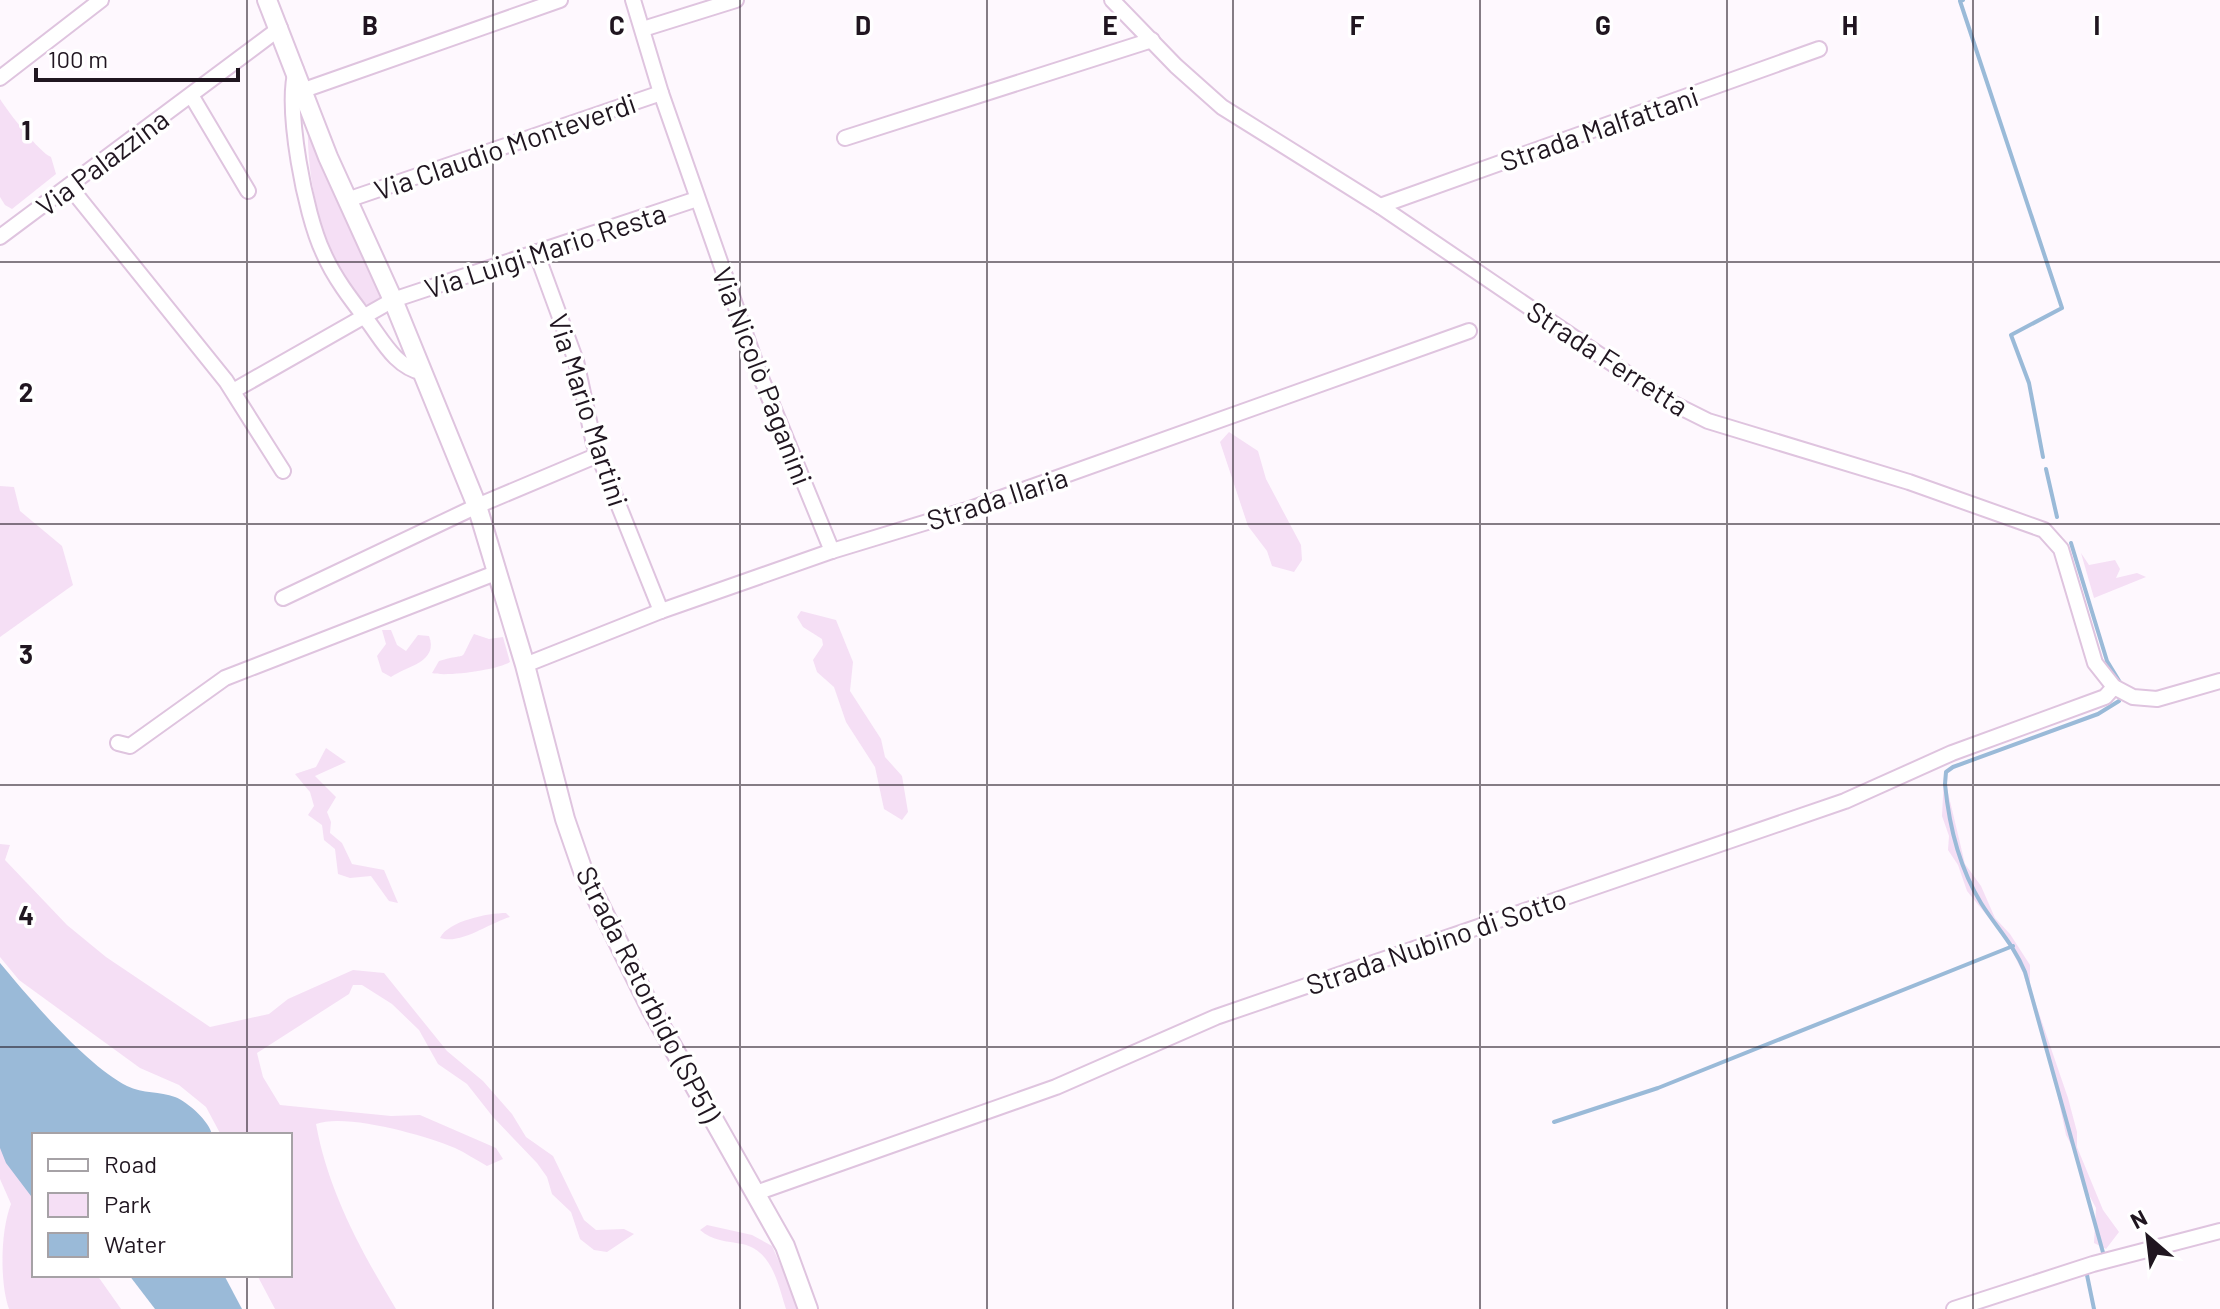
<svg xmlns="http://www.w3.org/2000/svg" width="2220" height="1309" viewBox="0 0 2220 1309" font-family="Barlow,sans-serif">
	<rect width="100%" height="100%" fill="#fef8fe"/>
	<g fill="#f5dff5">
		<path d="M0 99C8 112 40 153 51 157L56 174 12 209 5 205 0 197Z"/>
		<path d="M308 126 382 297 369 306C324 275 306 177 308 126Z"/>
		<path d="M1229 432 1258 451 1266 479 1301 545 1302 560 1294 572 1272 566 1267 551 1248 526 1220 442Z"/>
		<path d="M0 486 14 487 20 511 62 546 73 585 0 637Z"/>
		<path d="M2081 553 2089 565 2115 560 2120 569 2116 578 2137 573 2146 577 2094 598Z"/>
		<path d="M801 611 836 620 853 662 850 691 881 739 885 757 902 776 908 812 902 820 884 809 875 767 846 722 834 687 817 672 813 660 823 645 822 639 803 627 797 617Z"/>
		<path d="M382 630H391L397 645 406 651 418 635 429 636C439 662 407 666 391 677L382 672 377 656 386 644Z"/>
		<path d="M474 634 489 639 503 637 510 662C498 670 445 677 432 673L439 661C472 651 457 665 474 634Z"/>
		<path d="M326 748 346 762 315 776 336 797 327 812 331 822 330 833 342 843 352 864 384 870 398 903 389 901 371 876 350 878 338 874 335 849 324 840 322 825 308 815 314 806 310 792 295 774 316 767Z"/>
		<path d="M1944 776 1965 864 1981 886 1995 918 2010 934 2030 965V987L2068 1098 2077 1132V1147L2103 1210 2119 1232 2106 1249 2094 1243 2096 1208 2082 1182 2076 1154 2066 1135 2050 1059 2023 973 2006 939 1967 891 1958 865 1948 850 1949 836 1942 816Z"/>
		<path d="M0 844 10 845 5 860 67 925 106 957 210 1027 269 1014 288 999 353 970 384 973 447 1051 483 1081 512 1114 526 1137 553 1156 584 1220 596 1230 624 1229 634 1234 607 1252 594 1250 580 1239 571 1212 552 1194 547 1177 537 1163 493 1117 467 1084 438 1064 419 1030 392 1004 362 985H353L349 994 257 1053 263 1077 280 1105 391 1116 420 1115 496 1148 503 1159 487 1166C476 1160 466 1153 455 1148 424 1135 346 1113 316 1124 328 1191 361 1251 396 1309H275L257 1275H290V1135H221L206 1107 179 1085 140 1068 19 980 0 957Z"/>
		<path d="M506 913 510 917C489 923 461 945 440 938 448 921 488 913 506 913Z"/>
		<path d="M0 1131 34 1199V1275H97L121 1309H9C0 1284 0 1232 11 1204L0 1179Z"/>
		<path d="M707 1225 752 1235 772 1246 800 1309H786C778 1284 772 1250 742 1244 726 1241 713 1241 700 1230Z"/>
	</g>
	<g fill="#9abad8">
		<path d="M0 963C30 999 86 1065 127 1086 143 1094 160 1091 175 1097 188 1102 210 1122 212 1135H34V1200L6 1163 0 1148Z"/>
		<path d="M129 1275H224L242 1309H155Z"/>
	</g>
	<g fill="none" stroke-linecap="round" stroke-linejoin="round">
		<g stroke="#9abad8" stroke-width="4">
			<path d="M1963 0 1960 1 2062 308 2011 335 2029 383 2043 457"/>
			<path d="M2046 469 2057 517"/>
			<path d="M2071 543 2107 661 2121 684"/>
			<path d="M1554 1122 1658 1088 2013 946"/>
			<path d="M2104 1256 2025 972C2014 945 1996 927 1981 903 1959 867 1949 826 1945 784L1946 772 1953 767 2098 714 2119 701"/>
			<path d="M2087 1275 2094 1309"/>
		</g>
		<g stroke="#dfc4df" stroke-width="18">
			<g id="street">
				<path d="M633 0 661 93 759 373 832 551"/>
				<path d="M1112 0 1176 66 1222 107 1380 206 1666 400 1708 421 1909 482 2044 530 2061 549 2095 663 2114 687 2133 697 2157 699 2220 681"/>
				<path d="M643 29 736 0"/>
				<path d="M296 70C285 109 305 214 323 252 334 278 353 302 370 324 385 345 397 367 423 373"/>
				<path d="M0 78 101 0"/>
				<path d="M304 90 560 0"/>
				<path d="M191 95 248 191"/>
				<path d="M845 138 1152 40"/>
				<path d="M69 186 226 381 283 471"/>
				<path d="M350 199 661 93"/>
				<path d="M1380 206 1819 49"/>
				<path d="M0 237 280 28"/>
				<path d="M536 252 576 361 594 444 661 611"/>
				<path d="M233 391 393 300 697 199"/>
				<path d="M283 598 477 506 598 455"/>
				<path d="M525 665 661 611 832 551 970 509 1469 331"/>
				<path d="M118 743 130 746 225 678 498 572"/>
				<path d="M756 1193 1056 1087 1216 1017 1845 801 1952 753 2105 697 2114 687"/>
				<path d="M1954 1309 2093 1264 2220 1231"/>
			</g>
		</g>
		<g stroke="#dfc4df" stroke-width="22">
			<path id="secondary" d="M267 0 328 157 393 300 477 506 525 665 565 819 583 871 650 1007 785 1246 808 1309"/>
		</g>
		<use href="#street" stroke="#fff" stroke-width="14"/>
		<use href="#secondary" stroke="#fff" stroke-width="18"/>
	</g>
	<path fill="none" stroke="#201620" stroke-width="2" stroke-opacity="0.55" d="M247 0V1135M493 0V1309M740 0V1309M987 0V1309M1233 0V1309M1480 0V1309M1727 0V1309M1973 0V1309M0 262H2220M0 524H2220M0 785H2220M0 1047H2220M247 1275V1309"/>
	<g text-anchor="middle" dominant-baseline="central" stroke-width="7" stroke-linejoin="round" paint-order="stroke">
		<g font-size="28" fill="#201620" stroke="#fff">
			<text transform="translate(1599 128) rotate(-19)">Strada Malfattani</text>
			<text transform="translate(505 146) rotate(-19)">Via Claudio Monteverdi</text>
			<text transform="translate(102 162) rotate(-37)">Via Palazzina</text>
			<text transform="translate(545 250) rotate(-18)">Via Luigi Mario Resta</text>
			<text transform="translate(1608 358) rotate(33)">Strada Ferretta</text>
			<text transform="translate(763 376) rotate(69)">Via Nicolò Paganini</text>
			<text transform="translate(589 410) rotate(72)">Via Mario Martini</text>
			<text transform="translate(997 498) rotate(-18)">Strada Ilaria</text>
			<text transform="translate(1436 941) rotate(-19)">Strada Nubino di Sotto</text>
			<text transform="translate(649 994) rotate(63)">Strada Retorbido (SP51)</text>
		</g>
	</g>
	<g font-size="26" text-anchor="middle" font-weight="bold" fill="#201620" stroke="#fff" stroke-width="7" stroke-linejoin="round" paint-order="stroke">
		<text x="370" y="35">B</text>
		<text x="617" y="35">C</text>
		<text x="863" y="35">D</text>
		<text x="1110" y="35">E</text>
		<text x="1357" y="35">F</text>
		<text x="1603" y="35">G</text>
		<text x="1850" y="35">H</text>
		<text x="2097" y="35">I</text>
		<text x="26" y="140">1</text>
		<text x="26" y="402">2</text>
		<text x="26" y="664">3</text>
		<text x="26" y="925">4</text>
	</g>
	<rect x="32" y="1133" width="260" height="144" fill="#ffffff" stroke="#a6a2a6" stroke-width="2"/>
	<rect x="48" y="1159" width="40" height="12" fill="#ffffff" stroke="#a6a2a6" stroke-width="2"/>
	<text x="104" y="1173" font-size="24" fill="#201620">Road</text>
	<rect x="48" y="1193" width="40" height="24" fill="#f5dff5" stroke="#a6a2a6" stroke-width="2"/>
	<text x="104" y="1213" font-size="24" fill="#201620">Park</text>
	<rect x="48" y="1233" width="40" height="24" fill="#9abad8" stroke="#a6a2a6" stroke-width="2"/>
	<text x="104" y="1253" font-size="24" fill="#201620">Water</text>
	<g transform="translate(2148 1237) rotate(332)" stroke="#ffffff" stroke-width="6" paint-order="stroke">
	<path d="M0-6L14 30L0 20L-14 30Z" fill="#201620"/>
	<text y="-12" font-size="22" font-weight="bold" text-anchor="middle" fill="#201620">N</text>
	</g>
	<path d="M36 68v12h202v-12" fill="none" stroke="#201620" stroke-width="4"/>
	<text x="48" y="68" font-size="24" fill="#201620" stroke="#ffffff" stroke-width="6" paint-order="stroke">100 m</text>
</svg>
